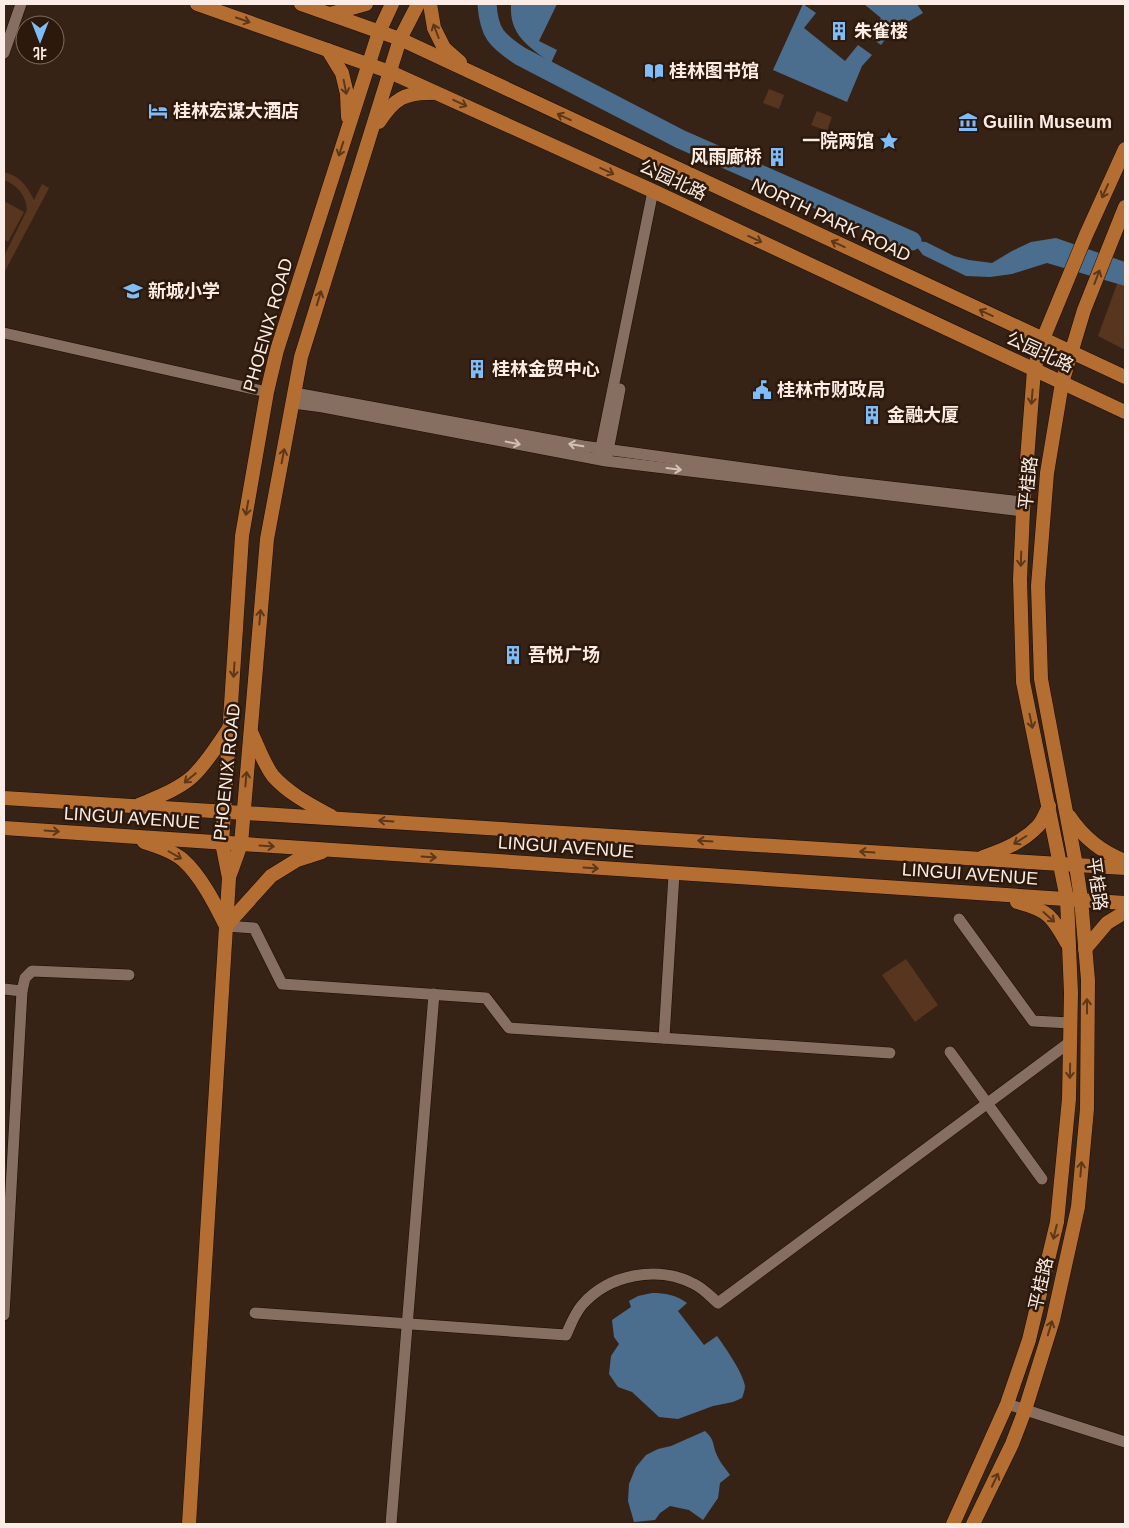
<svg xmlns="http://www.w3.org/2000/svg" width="1129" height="1528" viewBox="0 0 1129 1528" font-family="Arial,'Noto Sans SC',sans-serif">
	<rect width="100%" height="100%" fill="#362316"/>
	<g fill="#57351f">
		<path d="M769 89 784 95 779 109 763 103Z"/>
		<path d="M817 111 832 117 827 131 811 125Z"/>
		<path d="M4 172C20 176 27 186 34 200L42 184 49 188 4 273V256L27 210C26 195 17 185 4 180Z"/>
		<path d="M4 201 24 212 8 242 4 239Z"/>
		<path d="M1125 262V350L1098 336Z"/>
		<path d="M906 959 938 1005 915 1022 882 975Z"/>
	</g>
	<g fill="#4c6e8e">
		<path d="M511 4H557L539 41 557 50 551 63C528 46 509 35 511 4Z"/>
		<path d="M803 4 816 13 804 28 845 61 858 45 872 55 862 66 847 102 773 70Z"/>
		<path d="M864 4H917L923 13 891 32 881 45 867 35 881 18Z"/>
		<path d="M1056 238 1125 262V286L1047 263 1012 274 990 277 966 276 923 255 912 241 926 242 954 256 969 260 992 263 1012 251 1031 242Z"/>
		<path d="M652 1293C665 1293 676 1295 687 1303L678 1311 704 1345 717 1336C725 1347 743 1373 745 1386 745 1390 743 1395 742 1398L733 1402 713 1406 678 1419 659 1417 632 1392 618 1387 609 1374 611 1356 619 1344 614 1337 612 1320 631 1307 629 1301 638 1296Z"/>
		<path d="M705 1431C715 1441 712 1442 716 1453 719 1461 725 1468 730 1475L720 1483 718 1498 703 1520 689 1510 670 1506 660 1513 655 1520 634 1522 628 1501 629 1484 636 1467 646 1455 658 1449 671 1446Z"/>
	</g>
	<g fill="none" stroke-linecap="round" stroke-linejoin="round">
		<path stroke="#4c6e8e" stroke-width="19" d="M487 4C489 33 496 40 520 56L680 139 912 241"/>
		<g stroke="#1d0b02" stroke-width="12">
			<g id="minor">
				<path d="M4 53 21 4"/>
				<path d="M4 333 267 392"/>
				<path d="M295 393 583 446 838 481 1023 502"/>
				<path d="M293 403 323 407 606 461 1023 511"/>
				<path d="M607 456 620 389"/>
				<path d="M599 457 653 191"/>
				<path d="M959 919 1033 1021 1070 1023"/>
				<path d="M226 926 254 928 282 984 486 998 509 1028 890 1053"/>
				<path d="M4 989 22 991"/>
				<path d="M664 1038 674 874"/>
				<path d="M950 1052 1042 1179"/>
				<path d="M255 1313 566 1335C570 1326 575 1313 582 1305 609 1274 658 1265 694 1284 703 1288 711 1297 718 1303L1070 1042"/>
				<path d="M4 1315 22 991 25 978 32 971 129 975"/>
				<path d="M1007 1404 1125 1442"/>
				<path d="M391 1524 434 994"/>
			</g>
		</g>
		<g stroke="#1d0b02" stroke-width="15">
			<g id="major">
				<path d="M197 4 390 72 653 191 1125 412"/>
				<path d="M301 4 400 39 1125 377"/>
				<path d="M430 4 434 28 444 48 460 62"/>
				<path d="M330 14 366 4"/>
				<path d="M328 50 342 73 347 94 348 117"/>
				<path d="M379 122C394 99 405 92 432 93"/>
				<path d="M252 734C258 747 264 764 273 776 289 794 311 805 331 816"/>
				<path d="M4 798 1125 868"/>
				<path d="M139 805C157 797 177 790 192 777 207 763 218 744 230 727"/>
				<path d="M1069 816C1083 837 1101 852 1125 861"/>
				<path d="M4 828 1125 903"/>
				<path d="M144 842C157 846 173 851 183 860 201 876 215 904 226 926L271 876 297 860 322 852"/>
				<path d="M983 857C1003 850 1023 842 1038 826 1043 821 1046 812 1049 806"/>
				<path d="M229 877 241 844 267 539 301 357 400 39 418 4"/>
				<path d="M1017 902C1048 910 1052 916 1067 943"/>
				<path d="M1085 949 1107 923 1125 912"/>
				<path d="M189 1524 229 878 222 843 242 536 267 392 277 350 379 32 392 4"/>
				<path d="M953 1524 1007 1404 1029 1340 1057 1222 1069 1099 1071 993 1067 899 1023 682 1020 579 1023 511 1034 370 1043 339 1086 235 1125 149"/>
				<path d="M973 1524 1012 1444 1025 1410 1053 1320 1078 1207 1087 1109 1088 980 1081 899 1076 865 1041 679 1038 586 1047 473 1062 383 1084 310 1125 207"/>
			</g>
		</g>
		<use href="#minor" stroke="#866e60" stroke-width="11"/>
		<use href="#major" stroke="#b56e32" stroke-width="14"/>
	</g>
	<defs><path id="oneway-shaft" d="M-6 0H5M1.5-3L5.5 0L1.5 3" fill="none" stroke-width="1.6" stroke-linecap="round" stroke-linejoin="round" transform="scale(1.25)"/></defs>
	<g stroke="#5c3719">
		<use href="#oneway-shaft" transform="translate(243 20) rotate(19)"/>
		<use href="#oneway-shaft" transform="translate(436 31) rotate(-111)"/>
		<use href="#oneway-shaft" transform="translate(345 87) rotate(79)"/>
		<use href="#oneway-shaft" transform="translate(460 103) rotate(25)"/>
		<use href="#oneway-shaft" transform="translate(564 117) rotate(-155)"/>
		<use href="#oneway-shaft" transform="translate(341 149) rotate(108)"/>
		<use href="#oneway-shaft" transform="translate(607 171) rotate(25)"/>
		<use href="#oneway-shaft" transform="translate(1105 191) rotate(114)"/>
		<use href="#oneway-shaft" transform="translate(755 239) rotate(25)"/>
		<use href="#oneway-shaft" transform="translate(838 244) rotate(-155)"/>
		<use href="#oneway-shaft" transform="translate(1097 277) rotate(-69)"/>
		<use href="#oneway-shaft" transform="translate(319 298) rotate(-73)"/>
		<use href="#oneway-shaft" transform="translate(986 313) rotate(-155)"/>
		<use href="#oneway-shaft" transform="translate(1032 397) rotate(95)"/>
		<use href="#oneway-shaft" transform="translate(283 456) rotate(-79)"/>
		<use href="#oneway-shaft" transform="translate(247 508) rotate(100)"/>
		<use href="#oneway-shaft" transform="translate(1021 559) rotate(92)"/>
		<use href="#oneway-shaft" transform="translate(260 617) rotate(-85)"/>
		<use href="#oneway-shaft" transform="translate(234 670) rotate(94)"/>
		<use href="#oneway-shaft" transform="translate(1031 721) rotate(78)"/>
		<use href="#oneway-shaft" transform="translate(190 778) rotate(140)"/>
		<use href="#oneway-shaft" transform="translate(246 779) rotate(-85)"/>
		<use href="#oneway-shaft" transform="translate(386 821) rotate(-176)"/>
		<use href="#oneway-shaft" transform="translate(52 831) rotate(4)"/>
		<use href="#oneway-shaft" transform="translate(1020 840) rotate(148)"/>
		<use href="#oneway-shaft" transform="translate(705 841) rotate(-176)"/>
		<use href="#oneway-shaft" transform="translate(267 846) rotate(4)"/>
		<use href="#oneway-shaft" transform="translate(867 852) rotate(-176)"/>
		<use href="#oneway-shaft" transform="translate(175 855) rotate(30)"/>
		<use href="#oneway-shaft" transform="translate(429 857) rotate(4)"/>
		<use href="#oneway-shaft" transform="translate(591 868) rotate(4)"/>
		<use href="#oneway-shaft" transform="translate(1049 917) rotate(42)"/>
		<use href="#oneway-shaft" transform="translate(1087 1006) rotate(-90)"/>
		<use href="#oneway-shaft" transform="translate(1070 1071) rotate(91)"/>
		<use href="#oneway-shaft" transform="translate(1081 1169) rotate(-85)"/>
		<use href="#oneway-shaft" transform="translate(1055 1232) rotate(104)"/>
		<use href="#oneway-shaft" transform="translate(1050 1328) rotate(-73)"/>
		<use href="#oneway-shaft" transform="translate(995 1480) rotate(-65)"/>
	</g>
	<g stroke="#d2c1b6">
		<use href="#oneway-shaft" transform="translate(513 443) rotate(11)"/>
		<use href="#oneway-shaft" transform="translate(576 445) rotate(-170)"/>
		<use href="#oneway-shaft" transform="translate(674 469) rotate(7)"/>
	</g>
	<defs>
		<g id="building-bare" transform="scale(1.5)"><path d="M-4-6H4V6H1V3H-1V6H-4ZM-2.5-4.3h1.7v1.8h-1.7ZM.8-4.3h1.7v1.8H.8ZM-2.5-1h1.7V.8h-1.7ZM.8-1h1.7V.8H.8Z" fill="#7ebdf9" stroke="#2c190c" stroke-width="2.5" paint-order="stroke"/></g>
		<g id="library-bare" transform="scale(1.5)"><path d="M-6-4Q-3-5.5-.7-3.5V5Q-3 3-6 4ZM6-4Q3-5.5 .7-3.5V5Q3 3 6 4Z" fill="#7ebdf9" stroke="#2c190c" stroke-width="2.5" paint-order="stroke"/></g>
		<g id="hotel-bare" transform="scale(1.5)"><path d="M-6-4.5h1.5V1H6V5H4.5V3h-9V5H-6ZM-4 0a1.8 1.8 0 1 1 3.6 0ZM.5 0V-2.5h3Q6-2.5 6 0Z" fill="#7ebdf9" stroke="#2c190c" stroke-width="2.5" paint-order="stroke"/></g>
		<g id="museum-bare" transform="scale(1.5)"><path d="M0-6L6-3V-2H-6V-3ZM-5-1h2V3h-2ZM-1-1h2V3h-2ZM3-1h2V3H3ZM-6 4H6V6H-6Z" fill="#7ebdf9" stroke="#2c190c" stroke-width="2.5" paint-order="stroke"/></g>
		<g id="sight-bare" transform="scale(1.5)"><path d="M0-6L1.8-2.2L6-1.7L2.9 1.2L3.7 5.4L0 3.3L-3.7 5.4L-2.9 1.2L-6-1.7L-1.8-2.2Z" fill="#7ebdf9" stroke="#2c190c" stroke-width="2.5" paint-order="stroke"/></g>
		<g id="school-bare" transform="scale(1.5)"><path d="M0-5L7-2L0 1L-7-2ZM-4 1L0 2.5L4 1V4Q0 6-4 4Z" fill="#7ebdf9" stroke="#2c190c" stroke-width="2.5" paint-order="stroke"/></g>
		<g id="civic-bare" transform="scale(1.5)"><path d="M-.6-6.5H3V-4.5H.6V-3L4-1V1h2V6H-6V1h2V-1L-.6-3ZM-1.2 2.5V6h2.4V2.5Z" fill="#7ebdf9" stroke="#2c190c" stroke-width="2.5" paint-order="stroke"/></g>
	</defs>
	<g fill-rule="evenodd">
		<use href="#building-bare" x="839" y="31"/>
		<use href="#library-bare" x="654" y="71"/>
		<use href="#hotel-bare" x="158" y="111"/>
		<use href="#museum-bare" x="968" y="122"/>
		<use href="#sight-bare" x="889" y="141"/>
		<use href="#building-bare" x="777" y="157"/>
		<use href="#school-bare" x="133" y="291"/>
		<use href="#building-bare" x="477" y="369"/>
		<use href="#civic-bare" x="762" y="390"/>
		<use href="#building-bare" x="872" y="415"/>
		<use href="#building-bare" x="513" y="655"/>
	</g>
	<g text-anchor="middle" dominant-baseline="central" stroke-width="5" stroke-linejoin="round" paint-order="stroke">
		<g font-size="18" font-weight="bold" fill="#fbede5" stroke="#2c190c" text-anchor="start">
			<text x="854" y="31">朱雀楼</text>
			<text x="669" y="71">桂林图书馆</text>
			<text x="173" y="111">桂林宏谋大酒店</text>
			<text x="983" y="122">Guilin Museum</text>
			<text x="874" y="141" text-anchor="end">一院两馆</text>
			<text x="762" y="157" text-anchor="end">风雨廊桥</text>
			<text x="148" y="291">新城小学</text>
			<text x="492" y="369">桂林金贸中心</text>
			<text x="777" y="390">桂林市财政局</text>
			<text x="887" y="415">金融大厦</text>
			<text x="528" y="655">吾悦广场</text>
		</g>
		<g font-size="18" fill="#fbede5" stroke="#2c190c">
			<text transform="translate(673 180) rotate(25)">公园北路</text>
			<text transform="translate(831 220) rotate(25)">NORTH PARK ROAD</text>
			<text transform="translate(268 325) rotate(-74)">PHOENIX ROAD</text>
			<text transform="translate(1040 352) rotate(25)">公园北路</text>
			<text transform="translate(1028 483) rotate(-84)">平桂路</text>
			<text transform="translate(227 772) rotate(-84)">PHOENIX ROAD</text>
			<text transform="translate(132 818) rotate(4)">LINGUI AVENUE</text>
			<text transform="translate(566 847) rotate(4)">LINGUI AVENUE</text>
			<text transform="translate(970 874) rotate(4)">LINGUI AVENUE</text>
			<text transform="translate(1097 884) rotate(82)">平桂路</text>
			<text transform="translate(1041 1284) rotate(-77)">平桂路</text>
		</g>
	</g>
	<rect width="1129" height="1528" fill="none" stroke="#fbede5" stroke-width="10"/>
	<g transform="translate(40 40) rotate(180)"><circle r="24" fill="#2c190c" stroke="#7f6e63"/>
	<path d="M0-4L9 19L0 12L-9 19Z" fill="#7ebdf9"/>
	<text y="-8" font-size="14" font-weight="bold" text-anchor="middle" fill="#fbede5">北</text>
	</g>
</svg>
